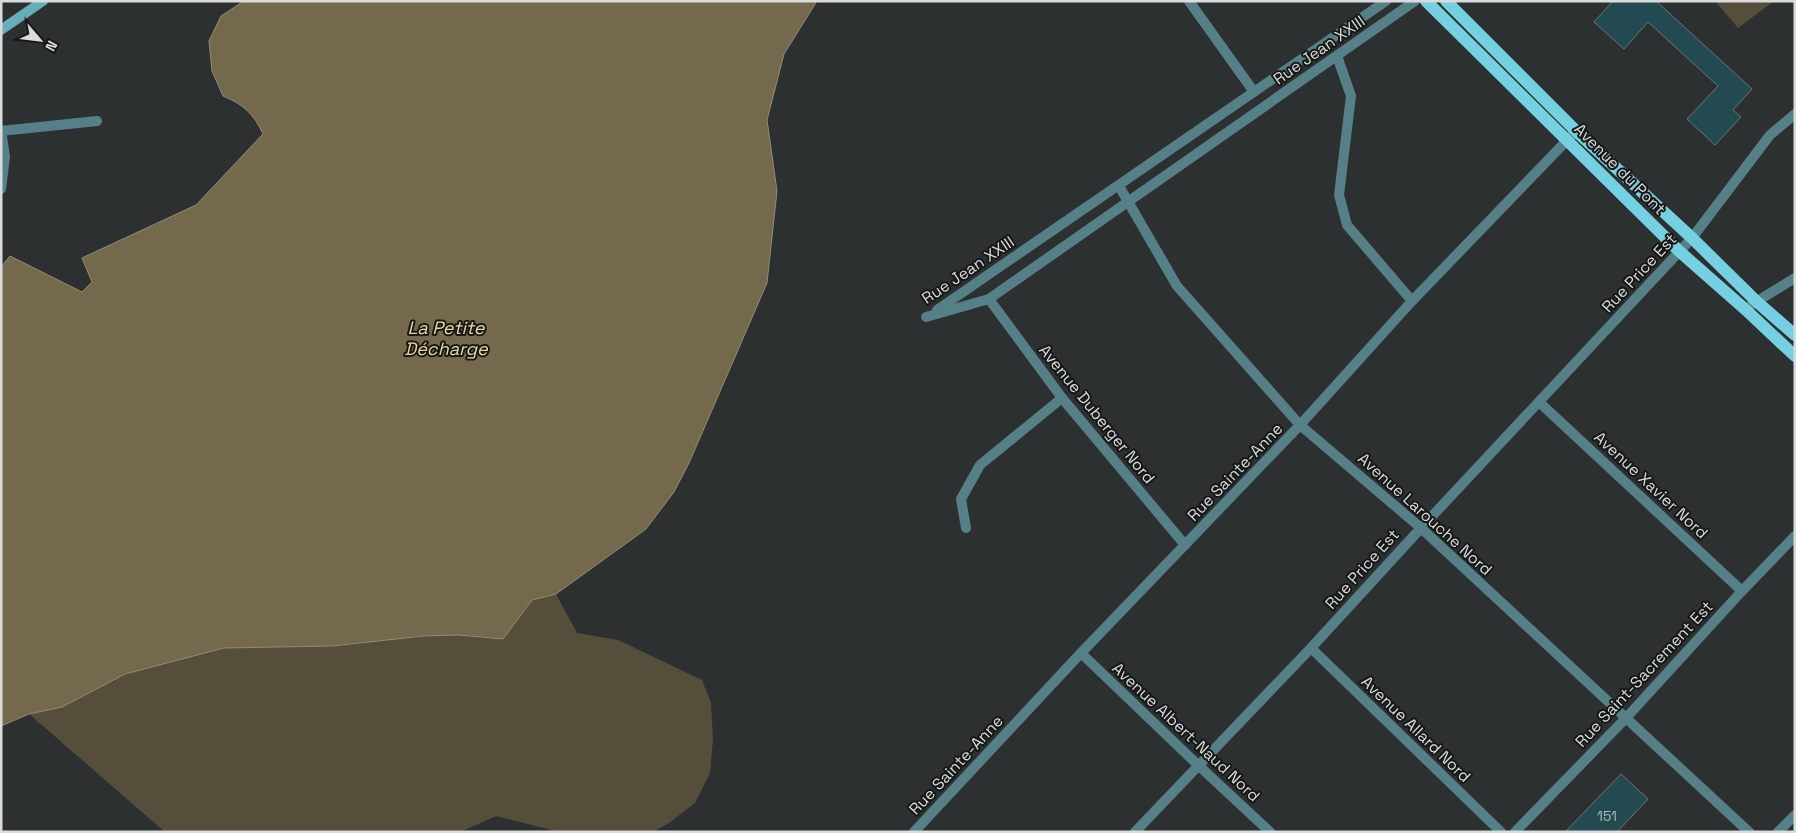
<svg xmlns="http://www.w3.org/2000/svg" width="1796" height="833" viewBox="0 0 1796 833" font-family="'Space Grotesk',sans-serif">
	<rect width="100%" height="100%" fill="#2d3031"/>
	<g fill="#554e3b">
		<path d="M1715 1H1774L1738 28Z"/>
		<path d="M556 594 577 633 618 640 702 680 711 703 713 739 710 773 695 803 669 823 652 832H559L496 816 460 832H165L29 714 62 707 125 674 224 648 332 646 424 636 459 635 503 639 532 600Z"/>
	</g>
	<path fill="#74694c" stroke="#938c77" d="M244 1H817L784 54 767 120 777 191 767 283 689 463 674 492 646 529 556 594 532 600 503 639 459 635 424 636 332 646 224 648 125 674 62 707 29 714 1 726V267L10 256 82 292 92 282 82 258 196 205 263 134C254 114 243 104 223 96L212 71 209 41 221 16Z"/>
	<g fill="#234a51" stroke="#6f7374">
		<path d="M1613 1H1656L1752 89 1733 110 1741 117 1715 145 1687 119 1718 86 1648 22 1624 49 1594 22Z"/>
		<path d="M1621 774 1648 799 1617 832H1565Z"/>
	</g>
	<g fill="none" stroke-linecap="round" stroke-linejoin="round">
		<g stroke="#568088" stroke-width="10">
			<path d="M1189 1 1254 92"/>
			<path d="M1337 56 1351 96 1339 195 1347 225 1412 301"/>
			<path d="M1 130 5 157 1 189"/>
			<path d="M1 131 97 121"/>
			<path d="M1119 186 1177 286 1300 425 1421 528 1749 832"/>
			<path d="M989 299 1062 398 1185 545"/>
			<path d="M1751 305 1795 278"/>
			<path d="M937 310 1386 1"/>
			<path d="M926 317 989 299 1415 1"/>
			<path d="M1539 402 1742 591"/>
			<path d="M966 528 961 499 980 465 1062 398"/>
			<path d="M1311 648 1501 832"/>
			<path d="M1081 653 1198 765 1270 832"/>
			<path d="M914 832 1081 653 1300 425 1412 301 1576 131"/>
			<path d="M1135 832 1311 648 1421 528 1692 238 1770 135 1795 114"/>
			<path d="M1515 832 1626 718 1742 591 1795 536"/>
			<path d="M1778 832 1795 815"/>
		</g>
		<path stroke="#68adba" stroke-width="10" d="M1 30 43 1"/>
		<g stroke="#75d0e1" stroke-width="12">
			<path d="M1426 1 1679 251 1746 310 1795 356"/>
			<path d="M1446 1 1576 131 1692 238 1756 301 1795 335"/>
		</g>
	</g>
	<g text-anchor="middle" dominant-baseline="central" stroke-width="4" stroke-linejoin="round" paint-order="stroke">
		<g font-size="14" fill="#acb8b9">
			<text x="1607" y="816">151</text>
		</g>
		<g font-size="16" fill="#dadcdc" stroke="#161818">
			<text transform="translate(1319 50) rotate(-35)">Rue Jean XXIII</text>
			<text transform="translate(1620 169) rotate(45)">Avenue du Pont</text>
			<text transform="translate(968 270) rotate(-34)">Rue Jean XXIII</text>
			<text transform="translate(1639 273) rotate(-47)">Rue Price Est</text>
			<text transform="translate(1097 414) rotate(51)">Avenue Duberger Nord</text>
			<text transform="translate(1235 472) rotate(-46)">Rue Sainte-Anne</text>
			<text transform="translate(1651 485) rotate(43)">Avenue Xavier Nord</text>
			<text transform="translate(1425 514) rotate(42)">Avenue Larouche Nord</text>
			<text transform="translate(1362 569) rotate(-48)">Rue Price Est</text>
			<text transform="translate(1644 674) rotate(-47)">Rue Saint-Sacrement Est</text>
			<text transform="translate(1416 729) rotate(44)">Avenue Allard Nord</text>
			<text transform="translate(1186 732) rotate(43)">Avenue Albert-Naud Nord</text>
			<text transform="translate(956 765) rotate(-47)">Rue Sainte-Anne</text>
		</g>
		<g font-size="18" font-style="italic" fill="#ebd69e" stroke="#161818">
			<text x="446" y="327">La Petite<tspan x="446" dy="21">Décharge</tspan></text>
		</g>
	</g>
	<rect width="1796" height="833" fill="none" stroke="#dadcdc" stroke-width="5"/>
	<g transform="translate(40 40) rotate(118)" stroke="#161818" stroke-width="4" paint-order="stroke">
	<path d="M0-4L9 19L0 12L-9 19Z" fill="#dadcdc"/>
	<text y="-8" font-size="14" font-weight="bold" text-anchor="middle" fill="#dadcdc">N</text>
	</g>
</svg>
